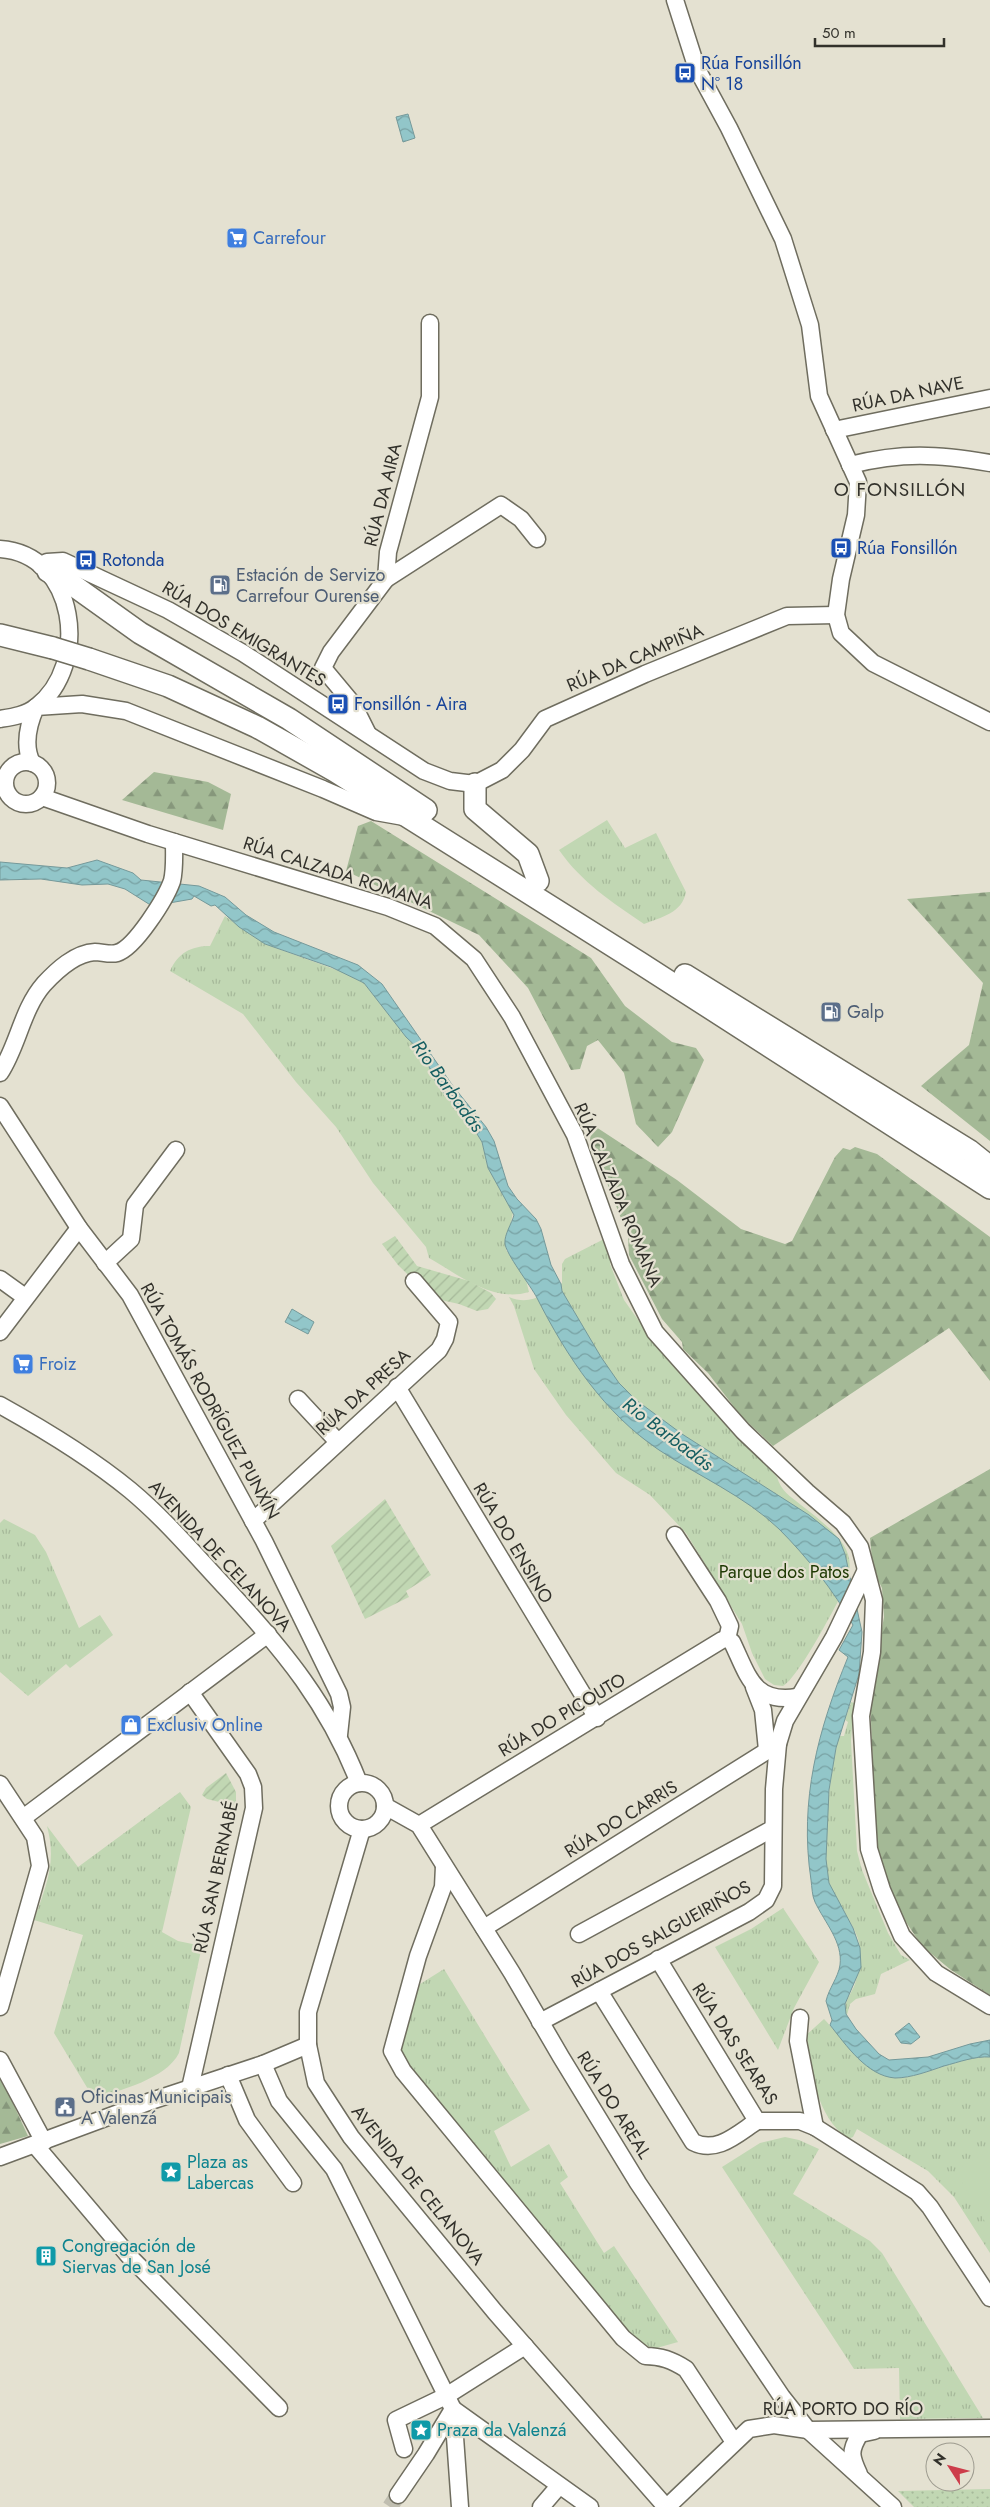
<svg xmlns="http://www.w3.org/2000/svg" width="990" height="2507" viewBox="0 0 990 2507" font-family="Jost,sans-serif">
	<defs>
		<pattern id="grass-dots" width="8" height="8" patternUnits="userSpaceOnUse" patternTransform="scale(1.25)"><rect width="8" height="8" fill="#c1d7b3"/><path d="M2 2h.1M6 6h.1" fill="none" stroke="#a6b99a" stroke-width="1.8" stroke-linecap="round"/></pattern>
		<pattern id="forest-firs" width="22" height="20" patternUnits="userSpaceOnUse" patternTransform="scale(1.25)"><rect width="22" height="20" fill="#a4b996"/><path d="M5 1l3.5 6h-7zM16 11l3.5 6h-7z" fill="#86977b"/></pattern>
		<pattern id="park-tufts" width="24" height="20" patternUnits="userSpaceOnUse" patternTransform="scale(1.25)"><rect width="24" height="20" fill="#c1d7b3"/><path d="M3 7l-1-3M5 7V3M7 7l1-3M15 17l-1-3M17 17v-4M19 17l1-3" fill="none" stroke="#a6b99a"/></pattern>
		<pattern id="garden-furrows" width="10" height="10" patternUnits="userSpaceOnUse" patternTransform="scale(1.25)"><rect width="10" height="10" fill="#c1d7b3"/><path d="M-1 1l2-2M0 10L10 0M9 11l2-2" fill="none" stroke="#a6b99a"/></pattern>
		<pattern id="water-waves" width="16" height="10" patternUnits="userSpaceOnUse" patternTransform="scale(1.25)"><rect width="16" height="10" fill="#92c6c9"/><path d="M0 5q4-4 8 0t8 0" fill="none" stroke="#78a1a3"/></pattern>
	</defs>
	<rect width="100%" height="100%" fill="#e4e1d1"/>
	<path fill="url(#grass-dots)" d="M990 2489V2507H914L898 2491Z"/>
	<g fill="url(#forest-firs)">
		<path d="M154 772 208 782 231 794 223 830 122 800Z"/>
		<path d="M371 821 591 958 625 1006 672 1042 696 1048 704 1060 672 1132 658 1147 636 1124 624 1073 598 1040 587 1046 580 1069 571 1070 528 988 479 935 346 871 358 826Z"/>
		<path d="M990 892V1141L921 1086 969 1045 983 983 907 899Z"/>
		<path d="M596 1127 677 1180 741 1229 785 1244 792 1241 835 1157 843 1148 850 1150 855 1147 877 1154 990 1237V1381L949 1328 773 1446 741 1416 708 1373 683 1349 682 1342 662 1319 629 1255 628 1236 590 1140 591 1132Z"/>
		<path d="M990 1469V1995L951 1970 922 1946 894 1904 876 1848 870 1696 884 1617 882 1588 873 1570 870 1538Z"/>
		<path d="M0 2075 28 2136 0 2144Z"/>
	</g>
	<g fill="url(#park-tufts)">
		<path d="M607 820 625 848 656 833 686 892C682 913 662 917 644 924 613 903 581 882 559 850Z"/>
		<path d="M225 916 265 944 356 977 364 983 406 1037 423 1053 463 1118 474 1129 482 1142 488 1168 513 1212 506 1250 525 1276 529 1292C493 1303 459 1275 429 1258L426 1247 373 1183 336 1127 296 1082 243 1014 170 971C178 953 191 946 210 946Z"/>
		<path d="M606 1238 612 1259 610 1264 624 1300 658 1348 777 1477C781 1491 790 1496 801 1505 862 1552 861 1562 824 1627 817 1640 794 1680 783 1686L774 1685 765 1679 752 1653 742 1624 686 1533 650 1495 616 1473 566 1415 534 1369 514 1306 509 1297C531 1306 543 1294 562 1283V1264L565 1259Z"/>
		<path d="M4 1519 35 1535 46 1552 79 1628 100 1615 113 1635 70 1668 66 1664 28 1696 0 1672V1523Z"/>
		<path d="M851 1702 854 1703 851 1741 857 1851 862 1870 888 1933 901 1955 910 1960 881 1974 875 1994 856 1999 850 2004 847 2015C840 2004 854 1992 856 1980 859 1971 860 1959 860 1950 860 1929 836 1904 829 1884 819 1854 831 1767 839 1736H844L848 1722 845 1720Z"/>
		<path d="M180 1792 191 1807 162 1932 178 1941 202 1946 179 2053C166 2079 120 2090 94 2099L54 2033 83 1935 34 1920C46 1886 57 1863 47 1826L78 1867Z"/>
		<path d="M783 1908 819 1962 794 2008 778 2050 715 1947 751 1929Z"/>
		<path d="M444 1969 530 2110 494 2131 511 2167 549 2144 568 2177 560 2183 604 2253 614 2246 678 2342 646 2351 623 2338 392 2051 409 1991Z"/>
		<path d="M824 2019C839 2035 874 2078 897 2078 912 2078 928 2071 942 2067 957 2062 974 2056 990 2057V2253L954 2197 928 2171 857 2129 853 2137 848 2139C815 2114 814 2076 804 2037Z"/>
		<path d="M785 2137 799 2140 819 2149 793 2194 870 2241 882 2253 983 2418 900 2419 899 2368 854 2369 722 2167 760 2143Z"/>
	</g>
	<g fill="url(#garden-furrows)">
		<path d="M395 1236 417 1266 469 1281 491 1293 496 1299 488 1309 477 1311 459 1304 432 1298 398 1265 382 1244Z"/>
		<path d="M385 1499 431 1575 406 1591 409 1597 365 1619 331 1546Z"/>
		<path d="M226 1773 236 1792V1806L207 1799 202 1795 206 1788Z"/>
	</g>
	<path fill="#c1d7b3" d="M990 2150V2230L955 2171Z"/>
	<g fill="url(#water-waves)" stroke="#75999a">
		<path d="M408 114 415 138 403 142 396 117Z"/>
		<path d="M97 860 133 873 141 880 199 886 225 897 246 915 274 932 358 965 382 984 453 1086 486 1127 494 1141 508 1186 517 1199 536 1219 541 1229 551 1265 561 1284 562 1291 601 1357 619 1383 636 1400 682 1434 809 1515 839 1539 845 1554 862 1632 859 1674 836 1748 829 1790 826 1859 829 1883 853 1928 860 1948 861 1967 845 2004 846 2014 856 2029 879 2054 889 2060 928 2057 970 2044 990 2040V2057C975 2056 959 2062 944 2066 929 2071 911 2078 895 2078 867 2076 846 2045 830 2025L832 2020 826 2001C829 1988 838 1978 840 1965 843 1942 825 1923 815 1902 812 1896 812 1887 811 1880 799 1800 818 1730 848 1657L839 1650 853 1625C834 1591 807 1557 779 1529 745 1496 698 1476 659 1450 604 1413 567 1357 537 1298 531 1286 505 1253 505 1243 504 1235 512 1223 514 1215L488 1168 482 1142 474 1129 437 1085 423 1053 406 1037 364 983 331 967 265 944 239 927 215 905 211 906 194 896 192 899 152 906 125 889 108 884 82 885 41 879 0 880V862L67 868Z"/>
		<path d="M292 1309 314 1322 308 1334 285 1322Z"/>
		<path d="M909 2023 920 2037 911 2044 901 2043 895 2034Z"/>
	</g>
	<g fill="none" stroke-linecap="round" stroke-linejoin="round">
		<path stroke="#c0beb0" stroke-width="16" stroke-dasharray="16 8" stroke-linecap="butt" d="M390 2507 398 2495"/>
		<g stroke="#6f6d5f" stroke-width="19">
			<g id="minor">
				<path d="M675 0 697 69 729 128 783 239 810 325 819 396 858 482 856 515 841 579 836 615 841 633 873 663 990 722"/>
				<path d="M834 430 990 398"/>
				<path d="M850 465C902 452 938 454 990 463"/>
				<path d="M0 549C77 554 91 665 36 707 26 715 12 717 0 719"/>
				<path d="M41 566 47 562 63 561 168 610 243 653 424 771 450 781 475 784 502 770 522 750 545 719 645 674 787 616 836 615"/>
				<path d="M386 579 501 505 521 519 537 539"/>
				<path d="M367 732 353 704 323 668 331 652 386 579 388 552 430 397V323"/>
				<circle cx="26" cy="783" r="21"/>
				<path d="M32 763C23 745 28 725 36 707L82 704 126 711 323 789 376 812 404 817"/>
				<path d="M42 797 148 834 388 907 435 926 474 959 512 1017 575 1135 621 1264 655 1332 743 1431 807 1492 843 1523 860 1547 874 1600 872 1652 861 1716 869 1849 882 1890 902 1936 936 1973 990 2006"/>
				<path d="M0 1073C18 1046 22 1009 44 984 57 970 75 953 95 952 102 952 110 955 117 953 135 948 166 898 172 881 175 869 174 854 174 842"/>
				<path d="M0 1106 79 1228 130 1295 264 1541 339 1694 342 1707 339 1735"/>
				<path d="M105 1263 131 1239 135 1205 176 1150"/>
				<path d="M0 1279 25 1297"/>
				<path d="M0 1332 79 1228"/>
				<path d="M397 1387 597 1718"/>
				<path d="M298 1399 338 1442"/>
				<path d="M0 1405C45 1430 90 1457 130 1490 166 1520 196 1556 228 1590 285 1652 328 1704 359 1783"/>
				<path d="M253 1521 439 1350 445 1339 449 1322 414 1281"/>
				<path d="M675 1535 718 1601 730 1626 727 1639"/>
				<path d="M754 1687 763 1710 767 1750"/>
				<circle cx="362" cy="1806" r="23"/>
				<path d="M0 1784 35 1837 40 1866 0 2007"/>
				<path d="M385 1806 419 1825 512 1973 561 2057 638 2183 782 2397 808 2430 893 2507"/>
				<path d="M23 1818 268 1634"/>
				<path d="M419 1825 722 1640 727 1639 732 1642C748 1675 753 1704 797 1697"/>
				<path d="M362 1829 308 2012V2045L316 2083 351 2137 495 2312 666 2507"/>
				<path d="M444 1866 443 1887 418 1956 392 2051 403 2071 623 2338 645 2356C661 2356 672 2360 686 2369L734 2442"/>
				<path d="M484 1928 778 1744"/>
				<path d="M579 1934 772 1829"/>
				<path d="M658 1959 757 2121H800L815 2127 917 2192 930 2207 990 2298"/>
				<path d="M599 1991 693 2142C717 2154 737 2134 757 2121"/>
				<path d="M800 2018 798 2041 815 2127"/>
				<path d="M540 2022 749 1912 766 1900 773 1886 774 1789 778 1744 785 1721 834 1637 865 1572"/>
				<path d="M0 2060 44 2142"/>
				<path d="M263 2064 279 2101 334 2169 453 2409 460 2507"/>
				<path d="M228 2075 247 2120 293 2183"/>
				<path d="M190 2088 254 1808 253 1787 248 1774 190 1692"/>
				<path d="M35 2145 129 2256 279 2408"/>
				<path d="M0 2157 151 2101 263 2064 308 2045"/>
				<path d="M404 2449 396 2420 446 2396 525 2346"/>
				<path d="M859 2474C851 2457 849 2451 860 2434L874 2431"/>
				<path d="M398 2495 426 2454 453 2409 590 2507"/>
				<path d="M541 2507 559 2486"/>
				<path d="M667 2507 749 2429 774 2425 808 2430 990 2428"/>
			</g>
		</g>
		<g stroke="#6f6d5f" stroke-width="24">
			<g id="major">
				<path d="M48 571 70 583 140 633 289 719 426 810"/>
				<path d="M0 635 53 648"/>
				<path d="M89 659 168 686 257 727 335 771 640 963 990 1188"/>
				<path d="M475 784V809L528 854 538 881"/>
				<path d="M685 975 970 1151 990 1167"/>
			</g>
		</g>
		<use href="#minor" stroke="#fff" stroke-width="16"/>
		<use href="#major" stroke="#fff" stroke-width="21"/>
		<g stroke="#6f6d5f" stroke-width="24" stroke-linecap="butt">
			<path id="major-bridge" d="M53 648 89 659"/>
		</g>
		<use href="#major-bridge" stroke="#fff" stroke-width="21"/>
	</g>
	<defs>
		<g id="bus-square" transform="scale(1.125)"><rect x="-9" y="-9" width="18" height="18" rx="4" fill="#1a4fb4" stroke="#e4e1d1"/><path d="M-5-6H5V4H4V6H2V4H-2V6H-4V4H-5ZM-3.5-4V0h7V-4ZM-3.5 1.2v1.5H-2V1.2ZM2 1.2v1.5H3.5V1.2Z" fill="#fff"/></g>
		<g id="supermarket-square" transform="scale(1.125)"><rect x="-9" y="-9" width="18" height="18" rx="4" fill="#3f7fe0" stroke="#e4e1d1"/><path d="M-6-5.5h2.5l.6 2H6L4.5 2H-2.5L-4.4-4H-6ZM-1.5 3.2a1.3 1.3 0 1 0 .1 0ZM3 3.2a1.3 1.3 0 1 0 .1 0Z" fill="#fff"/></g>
		<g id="fuel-square" transform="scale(1.125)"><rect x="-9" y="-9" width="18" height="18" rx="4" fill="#5c6f8a" stroke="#e4e1d1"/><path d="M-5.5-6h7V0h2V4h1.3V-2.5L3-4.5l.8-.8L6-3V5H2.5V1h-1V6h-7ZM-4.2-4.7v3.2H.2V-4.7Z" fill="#fff"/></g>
		<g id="shop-square" transform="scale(1.125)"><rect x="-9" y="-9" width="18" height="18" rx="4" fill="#3f7fe0" stroke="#e4e1d1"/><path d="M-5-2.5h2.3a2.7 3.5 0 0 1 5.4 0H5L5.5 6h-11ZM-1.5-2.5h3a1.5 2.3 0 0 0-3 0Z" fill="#fff"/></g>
		<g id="civic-square" transform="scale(1.125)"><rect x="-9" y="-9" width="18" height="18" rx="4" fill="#5c6f8a" stroke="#e4e1d1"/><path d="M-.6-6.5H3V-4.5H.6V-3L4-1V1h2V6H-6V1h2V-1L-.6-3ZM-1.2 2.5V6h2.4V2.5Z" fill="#fff"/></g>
		<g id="sight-square" transform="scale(1.125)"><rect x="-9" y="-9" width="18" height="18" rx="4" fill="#0f9aa8" stroke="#e4e1d1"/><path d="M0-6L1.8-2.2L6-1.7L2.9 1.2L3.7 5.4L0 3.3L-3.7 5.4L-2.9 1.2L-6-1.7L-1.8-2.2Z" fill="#fff"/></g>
		<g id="building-square" transform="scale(1.125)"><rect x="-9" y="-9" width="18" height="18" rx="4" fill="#0f9aa8" stroke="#e4e1d1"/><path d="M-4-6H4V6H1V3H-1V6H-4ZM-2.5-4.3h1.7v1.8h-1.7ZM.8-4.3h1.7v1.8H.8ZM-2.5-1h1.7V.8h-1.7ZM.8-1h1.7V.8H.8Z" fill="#fff"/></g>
	</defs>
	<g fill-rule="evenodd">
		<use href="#bus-square" x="685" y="73"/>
		<use href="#supermarket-square" x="237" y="238"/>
		<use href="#bus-square" x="841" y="548"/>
		<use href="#bus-square" x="86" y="560"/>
		<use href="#fuel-square" x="220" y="585"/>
		<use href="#bus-square" x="338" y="704"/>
		<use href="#fuel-square" x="831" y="1012"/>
		<use href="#supermarket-square" x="23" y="1364"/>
		<use href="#shop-square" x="131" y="1725"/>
		<use href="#civic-square" x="65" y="2107"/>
		<use href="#sight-square" x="171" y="2172"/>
		<use href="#building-square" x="46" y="2256"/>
		<use href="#sight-square" x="421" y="2430"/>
	</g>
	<g text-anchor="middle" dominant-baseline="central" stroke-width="4.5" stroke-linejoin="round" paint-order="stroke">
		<g font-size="18" fill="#164399" stroke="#e4e1d1" text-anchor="start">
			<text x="701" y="63">Rúa Fonsillón<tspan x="701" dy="21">Nº 18</tspan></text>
			<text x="857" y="548">Rúa Fonsillón</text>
			<text x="102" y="560">Rotonda</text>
			<text x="354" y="704">Fonsillón - Aira</text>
		</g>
		<g font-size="18" fill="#366cbe" stroke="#e4e1d1" text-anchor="start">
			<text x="253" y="238">Carrefour</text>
			<text x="39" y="1364">Froiz</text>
			<text x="147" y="1725">Exclusiv Online</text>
		</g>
		<g font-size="18" fill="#32312b" stroke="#e4e1d1">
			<text transform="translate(908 394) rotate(-12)">RÚA DA NAVE</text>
			<text transform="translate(383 495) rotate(-76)">RÚA DA AIRA</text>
			<text transform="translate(244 634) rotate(31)">RÚA DOS EMIGRANTES</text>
			<text transform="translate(635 658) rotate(-23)">RÚA DA CAMPIÑA</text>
			<text transform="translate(338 873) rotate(18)">RÚA CALZADA ROMANA</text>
			<text transform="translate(618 1195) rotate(67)">RÚA CALZADA ROMANA</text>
			<text transform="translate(363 1392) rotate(-42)">RÚA DA PRESA</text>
			<text transform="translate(210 1401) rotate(61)">RÚA TOMÁS RODRÍGUEZ PUNXÍN</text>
			<text transform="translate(513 1543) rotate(59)">RÚA DO ENSINO</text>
			<text transform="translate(220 1556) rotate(47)">AVENIDA DE CELANOVA</text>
			<text transform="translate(562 1715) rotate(-31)">RÚA DO PICOUTO</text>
			<text transform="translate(621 1819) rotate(-32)">RÚA DO CARRIS</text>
			<text transform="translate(216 1877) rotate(-78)">RÚA SAN BERNABÉ</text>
			<text transform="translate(661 1934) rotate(-29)">RÚA DOS SALGUEIRIÑOS</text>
			<text transform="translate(735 2044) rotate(57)">RÚA DAS SEARAS</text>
			<text transform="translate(614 2105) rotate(58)">RÚA DO AREAL</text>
			<text transform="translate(418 2185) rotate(51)">AVENIDA DE CELANOVA</text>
			<text x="843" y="2409">RÚA PORTO DO RÍO</text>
		</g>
		<g font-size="18" fill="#4e5e75" stroke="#e4e1d1" text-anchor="start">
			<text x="236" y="575">Estación de Servizo<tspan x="236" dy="21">Carrefour Ourense</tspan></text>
			<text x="847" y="1012">Galp</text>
			<text x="81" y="2097">Oficinas Municipais<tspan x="81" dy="21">A Valenzá</tspan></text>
		</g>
		<g font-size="18" fill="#203b05" stroke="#e4e1d1">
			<text x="784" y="1572">Parque dos Patos</text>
		</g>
		<g font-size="18" fill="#0d838f" stroke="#e4e1d1" text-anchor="start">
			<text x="187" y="2162">Plaza as<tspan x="187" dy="21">Labercas</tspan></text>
			<text x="62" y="2246">Congregación de<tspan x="62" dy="21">Siervas de San José</tspan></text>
			<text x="437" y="2430">Praza da Valenzá</text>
		</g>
		<g font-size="19" letter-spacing="1" fill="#32312b" stroke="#e4e1d1">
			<text x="900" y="489">O FONSILLÓN</text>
		</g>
		<g font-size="19" font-style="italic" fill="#155e61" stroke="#e4e1d1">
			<text transform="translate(448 1086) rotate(54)">Rio Barbadás</text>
			<text transform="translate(668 1434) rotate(37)">Rio Barbadás</text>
		</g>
	</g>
	<g transform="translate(950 2467) rotate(306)"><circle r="24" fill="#e4e1d1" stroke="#9d9b8f"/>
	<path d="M0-4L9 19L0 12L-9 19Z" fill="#cd3d4a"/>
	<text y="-8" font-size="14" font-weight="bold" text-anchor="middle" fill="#32312b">N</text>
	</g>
	<path d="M815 38v8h129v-8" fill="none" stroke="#32312b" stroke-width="2.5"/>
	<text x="822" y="38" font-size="15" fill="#32312b" stroke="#e4e1d1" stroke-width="4" paint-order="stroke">50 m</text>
</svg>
